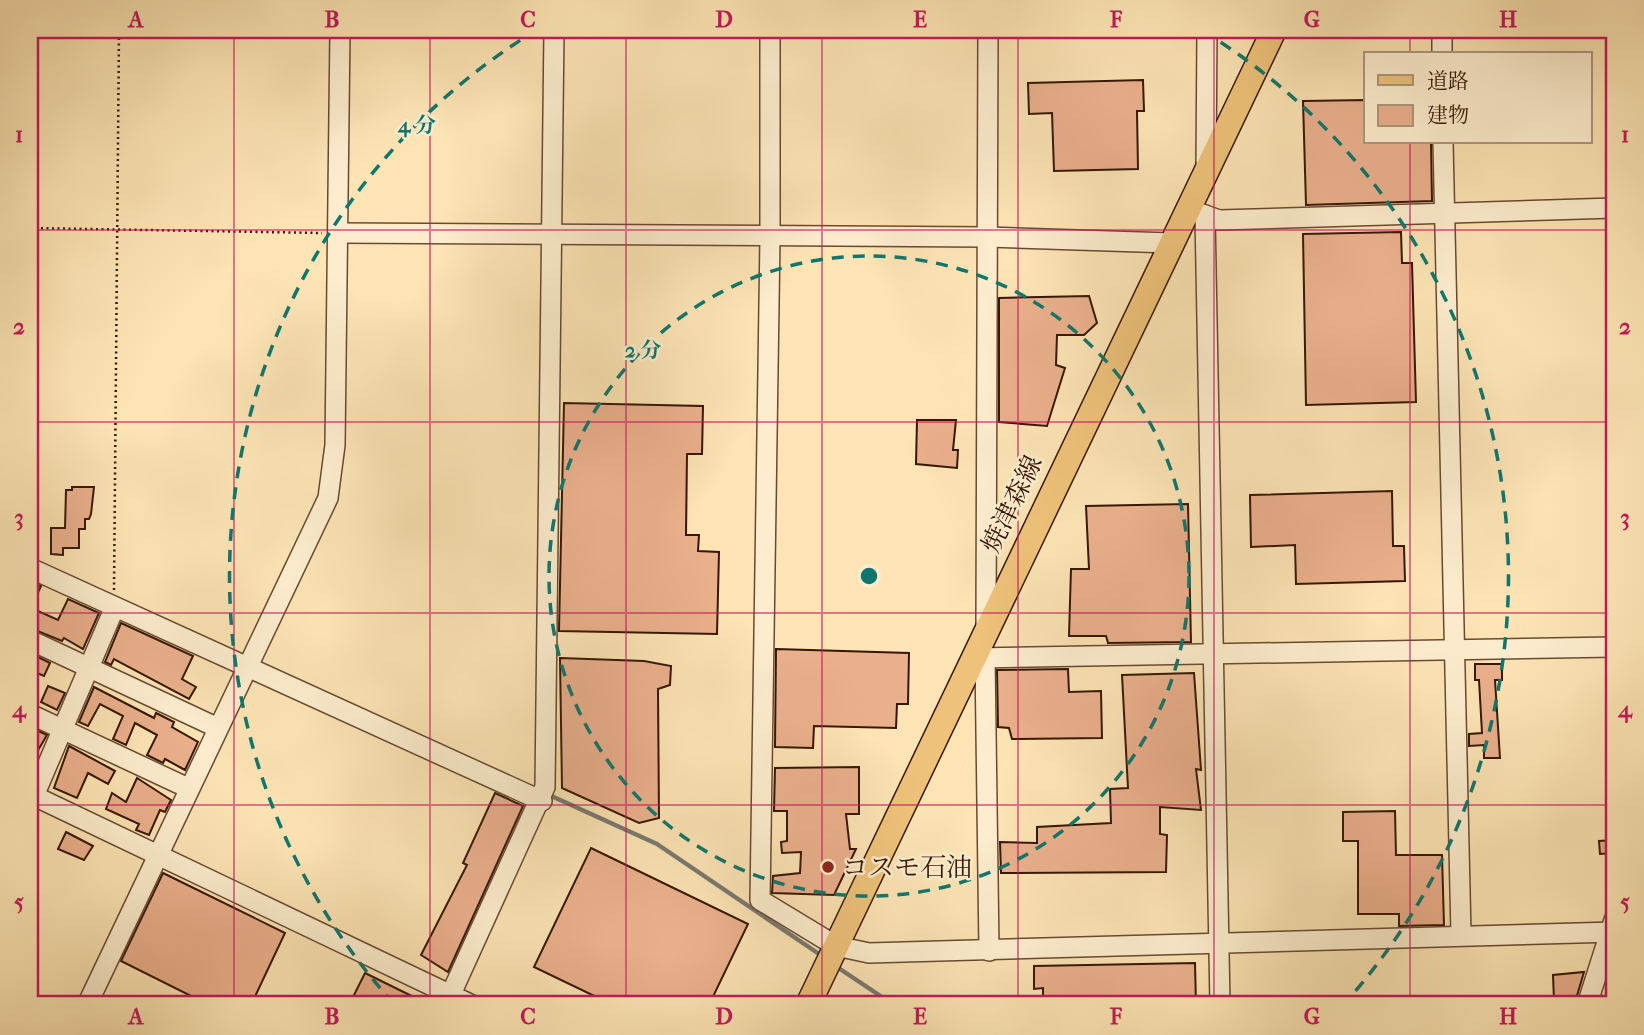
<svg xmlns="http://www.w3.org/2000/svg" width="1644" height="1035" viewBox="0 0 1644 1035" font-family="'IM FELL French Canon','Noto Serif JP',serif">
	<rect width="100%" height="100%" fill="#fce4b4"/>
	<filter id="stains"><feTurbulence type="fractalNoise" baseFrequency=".00286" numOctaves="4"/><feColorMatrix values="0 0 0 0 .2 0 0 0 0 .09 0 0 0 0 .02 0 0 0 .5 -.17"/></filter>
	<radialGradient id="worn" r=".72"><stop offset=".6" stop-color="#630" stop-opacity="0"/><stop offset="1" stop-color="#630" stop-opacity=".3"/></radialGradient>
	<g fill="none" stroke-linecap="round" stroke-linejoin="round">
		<g stroke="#797971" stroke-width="4.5">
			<path d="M547 794 657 844 822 956"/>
			<path d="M834 965 894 1005"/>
		</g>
	</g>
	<g fill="#eab08c" stroke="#361705" stroke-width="2">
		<path d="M1143 80 1144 111H1137L1138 169 1054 171 1052 113 1029 114 1028 83Z"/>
		<path d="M1366 100V142H1431L1432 201 1306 205 1303 101Z"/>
		<path d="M1401 232 1402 263H1412L1416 402 1306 405 1303 234Z"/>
		<path d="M1089 296 1097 323 1084 335H1057L1056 365 1065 368 1047 426 999 422V298Z"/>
		<path d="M564 403 703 406 702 454H687L686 535H699L698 551 719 552 717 634 559 631Z"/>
		<path d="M917 420H956L953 450H958L957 468 916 464Z"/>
		<path d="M72 487H94L91 514 89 519H85V529H79V548H63V555L51 554V528H65L66 490H72Z"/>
		<path d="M1392 491 1393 546H1404L1405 581 1296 584 1295 545 1251 547 1250 495Z"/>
		<path d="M1188 504 1191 642 1108 643 1106 636H1069L1071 569H1089L1086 506Z"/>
		<path d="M30 581 41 586 31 608 58 620 68 599 99 613 83 649 64 638 62 641 30 628Z"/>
		<path d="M121 623 193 656 182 679 196 687 189 699 114 659 111 665 105 662Z"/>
		<path d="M776 649 909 653 908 704H897L896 728 814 726 813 748 775 747Z"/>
		<path d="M30 653 50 663 44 676 30 670Z"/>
		<path d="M560 658 644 661 671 666 670 685 658 689 659 818 639 823 562 788Z"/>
		<path d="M1475 664H1502V680H1495L1500 758H1484V745L1469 746V734L1482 733 1479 680H1475Z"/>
		<path d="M1068 669 1069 692 1101 691 1102 738 1012 739 1009 728 998 727 997 670Z"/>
		<path d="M1194 673 1201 770 1196 769 1201 810 1160 807V834L1167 835 1166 872 1001 873 1000 842 1037 843V827L1111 823 1110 789 1128 788 1122 675Z"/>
		<path d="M48 686 65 693 57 710 41 702Z"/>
		<path d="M94 687 154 718 156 713 174 722 172 727 198 742 185 770 165 759 163 763 147 755 157 735 135 723 126 745 113 739 123 716 100 704 88 726 79 722Z"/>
		<path d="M30 727 47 735 30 764Z"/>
		<path d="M69 746 115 771 108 784 88 773 77 798 54 788Z"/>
		<path d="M859 767V814H846L850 849H856L834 895 772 893 773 876 800 873 801 852 782 853 781 842 787 841V811H774L775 768Z"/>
		<path d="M137 778 171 800 165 812 160 810 149 835 136 830 139 824 106 809 112 793 126 802Z"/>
		<path d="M495 793 523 806 448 972 421 955 467 865 463 863Z"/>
		<path d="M1395 811 1396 855H1442L1444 925 1399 926V914H1358V841H1343V812Z"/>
		<path d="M66 832 93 846 84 860 58 849Z"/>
		<path d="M1614 840V853L1600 854 1599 841Z"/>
		<path d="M591 848 748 924 709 1005H613L534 967Z"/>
		<path d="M163 873 285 933 251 1005H209L121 961Z"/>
		<path d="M1195 963 1196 1005H1043V988L1034 989V966Z"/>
		<path d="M1584 972 1576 999 1554 1001 1553 975Z"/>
		<path d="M365 973 430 1005H349Z"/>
	</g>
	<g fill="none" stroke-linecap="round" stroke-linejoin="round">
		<g stroke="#684a31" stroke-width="22">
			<g id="minor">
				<path d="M770 30V237L760 900 836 946 869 953 1614 932"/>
				<path d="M1442 30V54"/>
				<path d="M1443 142 1461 935"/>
				<path d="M1206 169 1207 30"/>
				<path d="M1194 211 1219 220 1614 208"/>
				<path d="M1205 215 1220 1005"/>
				<path d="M340 233 988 237 1171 243"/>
				<path d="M30 568 542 801"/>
				<path d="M986 627 988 30"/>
				<path d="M30 640 218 728"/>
				<path d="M973 658 1614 647"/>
				<path d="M985 658 989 951"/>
				<path d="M30 714 188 788"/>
				<path d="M30 794 472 1005"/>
				<path d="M34 796 114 609"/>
				<path d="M87 1005 328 498 335 445 340 30"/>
				<path d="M446 1005 545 787 554 30"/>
				<path d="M1587 1005 1614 920"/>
			</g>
		</g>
		<g stroke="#361705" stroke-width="27">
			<path id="major" d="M808 1005 1274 30"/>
		</g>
		<g stroke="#361705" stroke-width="2.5" stroke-dasharray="2 3.5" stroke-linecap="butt">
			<path d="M30 228 322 233"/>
			<path d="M114 590 119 30"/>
		</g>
		<use href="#minor" stroke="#fdedce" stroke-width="19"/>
		<use href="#major" stroke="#eec27a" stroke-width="24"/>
	</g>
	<path fill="none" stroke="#c2185b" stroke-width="2" stroke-opacity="0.55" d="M234 30V1005M430 30V1005M626 30V1005M822 30V1005M1018 30V1005M1214 30V1005M1410 30V54M1410 142V1005M30 230H1614M30 422H1614M30 613H1614M30 805H1614"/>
	<g fill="none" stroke="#0f766e" stroke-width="3.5" stroke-dasharray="12 9">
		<circle cx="869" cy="576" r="320"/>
		<path d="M394 1004A639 639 0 0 1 535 31M1203 31A639 639 0 0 1 1344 1004"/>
	</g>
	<circle fill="#8f2418" stroke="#fdedce" stroke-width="2.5" cx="828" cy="867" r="7"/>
	<g text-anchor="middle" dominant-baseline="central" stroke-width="5" stroke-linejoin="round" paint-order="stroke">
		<g font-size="26" fill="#361705" stroke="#fdedce">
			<text transform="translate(1012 504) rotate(-64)">焼津森線</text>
		</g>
		<g font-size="26" fill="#361705" stroke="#fdedce" text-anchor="start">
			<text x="842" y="867">コスモ石油</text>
		</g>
	</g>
	<circle cx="869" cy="576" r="10" fill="#0f766e" stroke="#fdedce" stroke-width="3.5"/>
	<g font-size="21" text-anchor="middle" font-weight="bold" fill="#0f766e" stroke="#fdedce" stroke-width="5" stroke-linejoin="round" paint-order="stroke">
		<text x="417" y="132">4 分</text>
		<text x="643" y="357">2 分</text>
	</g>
	<rect width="1644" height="1035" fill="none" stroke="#fce4b4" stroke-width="77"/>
	<rect x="1364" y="52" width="228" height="91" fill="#fdedce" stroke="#ad977e" stroke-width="2"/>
	<rect x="1378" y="75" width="35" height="10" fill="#eec27a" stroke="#ad977e" stroke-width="2"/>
	<text x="1427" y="88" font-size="21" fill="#361705">道路</text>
	<rect x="1378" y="105" width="35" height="21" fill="#eab08c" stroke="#ad977e" stroke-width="2"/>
	<text x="1427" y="122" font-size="21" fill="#361705">建物</text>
	<rect x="38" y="38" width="1568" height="958" fill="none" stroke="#c2185b" stroke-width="2.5"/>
	<g font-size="23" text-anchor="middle" font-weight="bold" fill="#c2185b">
		<text x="136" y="27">A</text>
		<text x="332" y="27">B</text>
		<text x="528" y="27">C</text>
		<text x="724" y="27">D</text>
		<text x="920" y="27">E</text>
		<text x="1116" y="27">F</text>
		<text x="1312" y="27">G</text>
		<text x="1508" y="27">H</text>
		<text x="19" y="142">1</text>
		<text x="1625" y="142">1</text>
		<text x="19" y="334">2</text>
		<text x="1625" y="334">2</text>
		<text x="19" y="525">3</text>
		<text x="1625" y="525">3</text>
		<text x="19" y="717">4</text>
		<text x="1625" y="717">4</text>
		<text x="19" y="909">5</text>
		<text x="1625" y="909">5</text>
		<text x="136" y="1024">A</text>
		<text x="332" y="1024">B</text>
		<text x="528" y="1024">C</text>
		<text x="724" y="1024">D</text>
		<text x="920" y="1024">E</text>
		<text x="1116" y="1024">F</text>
		<text x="1312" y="1024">G</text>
		<text x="1508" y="1024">H</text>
	</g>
	<rect width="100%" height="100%" filter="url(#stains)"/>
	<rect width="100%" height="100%" fill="url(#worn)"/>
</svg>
